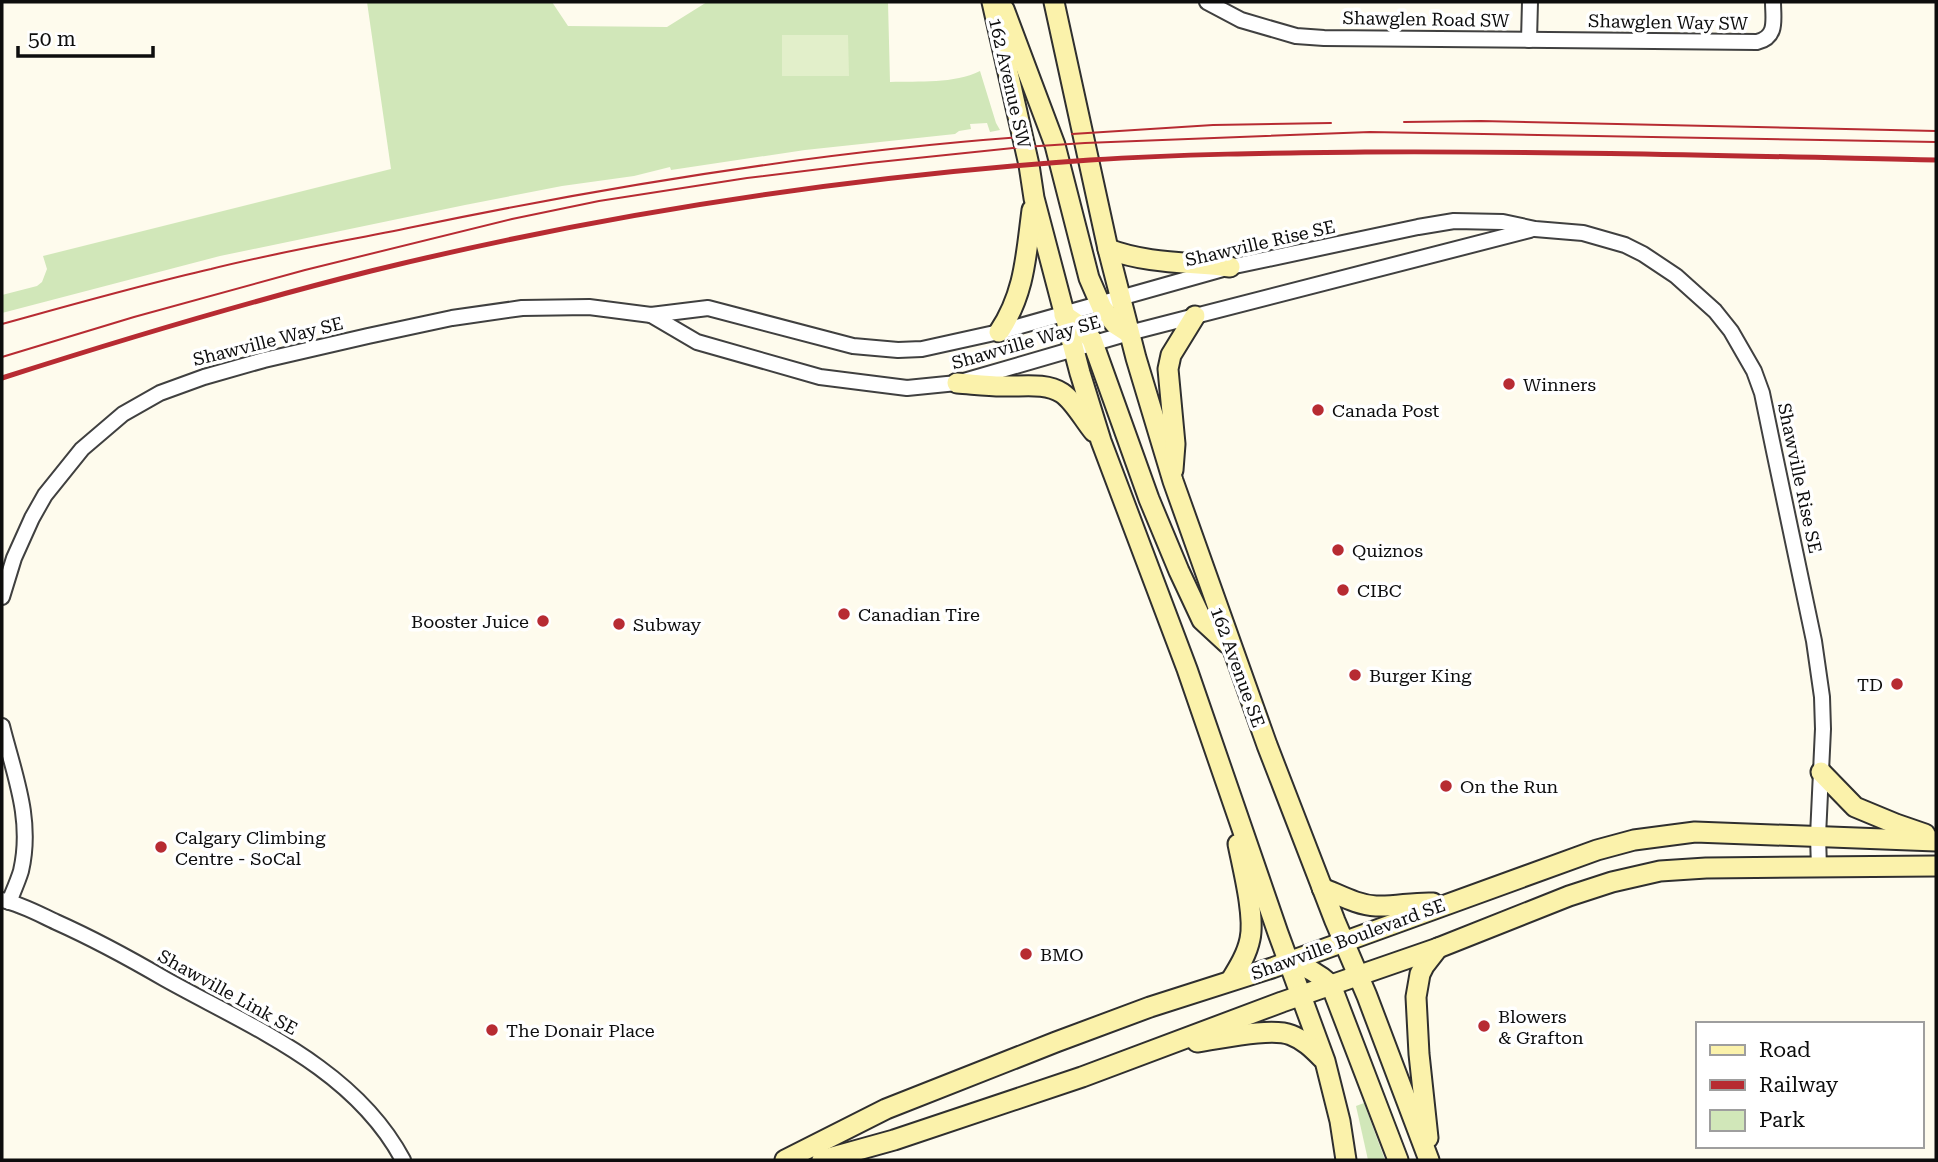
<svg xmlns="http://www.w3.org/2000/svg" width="1938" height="1162" viewBox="0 0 1938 1162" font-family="'Roboto Serif',serif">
	<rect width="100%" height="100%" fill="#fefbed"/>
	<g fill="#d1e7b9">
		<path d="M367 2H552L568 26 667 27 707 2H888L890 82C919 81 954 84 980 71L996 123 1000 130 990 132 987 123 970 124 971 129 959 131 955 134 805 150 671 170 670 167 634 176 562 186 465 205 220 256 2 313V295L37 286 42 282 47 269 43 256 391 169Z"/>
		<path d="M1364 1103 1385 1160H1368L1356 1106Z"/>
	</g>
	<path fill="#e2efca" d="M782 35H848L849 76H782Z"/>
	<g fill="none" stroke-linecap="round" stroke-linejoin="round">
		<g stroke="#404040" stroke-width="18">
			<g id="street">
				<path d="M1207 2 1241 20 1296 36 1324 38 1757 42C1778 37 1773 19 1773 2"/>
				<path d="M1529 40 1530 2"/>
				<path d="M651 315 697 342 820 377 907 388 957 383 1129 333 1530 230"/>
				<path d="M2 597 14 558 32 518 45 495 82 449 123 414 160 393 204 377 264 360 368 336 452 318 522 308 589 307 651 315 708 308 853 346 898 350 922 349 999 332 1230 267 1418 227 1454 221 1503 222 1535 229 1583 233 1625 245 1643 254 1676 276 1715 311 1731 331 1754 371 1762 393 1774 451 1814 641 1822 697 1823 729 1818 836 1819 868"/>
				<path d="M2 726C14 774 33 819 21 871 18 881 13 892 9 902"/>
				<path d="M2 900C21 904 39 914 56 922 94 939 129 958 165 979 251 1027 354 1068 403 1160"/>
			</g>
		</g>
		<g stroke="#2f2f2f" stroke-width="23">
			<g id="secondary">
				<path d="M992 2 1029 165 1034 198 1080 373 1101 441 1187 669 1278 933 1325 1061 1340 1121 1346 1160"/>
				<path d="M1054 2 1108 249 1136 358 1173 481 1267 745 1335 921 1367 996 1429 1160"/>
				<path d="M1004 9 1055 145 1089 278 1102 308 1115 324 1129 333"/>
				<path d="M1108 249C1148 264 1188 262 1230 267"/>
				<path d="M1064 315 1083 328 1092 340 1149 499 1179 571 1202 620 1228 644"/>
				<path d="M999 332C1025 293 1026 255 1032 210"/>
				<path d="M957 383C972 384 987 386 1002 386 1021 387 1045 382 1062 393 1074 401 1084 420 1094 432"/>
				<path d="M1173 470 1175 444 1168 369 1171 355 1195 316"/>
				<path d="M1821 772 1855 807 1896 824 1925 834"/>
				<path d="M1322 888C1340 895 1357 905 1376 906 1395 907 1413 902 1433 903"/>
				<path d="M1289 961C1306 966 1318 973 1331 985L1398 1160"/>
				<path d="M1231 980C1239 967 1247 954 1250 939 1255 916 1243 869 1238 844"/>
				<path d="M1197 1042C1220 1039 1271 1027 1291 1035 1304 1040 1312 1048 1322 1058"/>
				<path d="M1428 1138 1419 1054 1416 997 1420 974 1424 966 1438 948"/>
				<path d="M785 1160 886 1109 1056 1042 1150 1007 1272 968 1597 850 1634 840 1695 832 1936 841"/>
				<path d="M822 1160 894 1140 1082 1077 1282 1002 1438 948 1569 896 1612 882 1660 871 1706 868 1936 866"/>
			</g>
		</g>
		<use href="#street" stroke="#fff" stroke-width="14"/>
		<use href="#secondary" stroke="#fbf2ab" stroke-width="19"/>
		<g stroke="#b72b32" stroke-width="2">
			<path d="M1404 122 1481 121 1936 131"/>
			<path d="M1072 134 1213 125 1331 123"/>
			<path d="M2 324C71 305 141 285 211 269 278 252 346 241 413 227 615 185 817 152 1023 137"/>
			<path d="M2 357 134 317 305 270 512 219 599 201 747 178 869 163 1024 147 1085 143 1370 132 1936 142"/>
		</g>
		<path stroke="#b72b32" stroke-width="5" d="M2 378C124 339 247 302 371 271 607 213 847 177 1090 160 1182 154 1273 153 1365 152 1556 151 1746 156 1936 160"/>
	</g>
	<g fill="#b72b32" stroke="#fff" stroke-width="2.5">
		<circle cx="1509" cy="384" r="7"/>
		<circle cx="1318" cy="410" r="7"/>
		<circle cx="1338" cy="550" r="7"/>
		<circle cx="1343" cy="590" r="7"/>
		<circle cx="844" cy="614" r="7"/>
		<circle cx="543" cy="621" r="7"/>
		<circle cx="619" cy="624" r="7"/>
		<circle cx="1355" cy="675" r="7"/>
		<circle cx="1897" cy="684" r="7"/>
		<circle cx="1446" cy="786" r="7"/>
		<circle cx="161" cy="847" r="7"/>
		<circle cx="1026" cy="954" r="7"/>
		<circle cx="1484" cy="1026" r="7"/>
		<circle cx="492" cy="1030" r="7"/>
	</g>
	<g text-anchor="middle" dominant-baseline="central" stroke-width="7" stroke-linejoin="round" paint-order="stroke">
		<g font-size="18" fill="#0d0d0d" stroke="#fff">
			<text transform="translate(1426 19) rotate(1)">Shawglen Road SW</text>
			<text transform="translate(1668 22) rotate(1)">Shawglen Way SW</text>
			<text transform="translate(1010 83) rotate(77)">162 Avenue SW</text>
			<text transform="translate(1260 243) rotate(-13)">Shawville Rise SE</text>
			<text transform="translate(268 341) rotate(-14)">Shawville Way SE</text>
			<text transform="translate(1026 342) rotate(-16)">Shawville Way SE</text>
			<text transform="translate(1800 478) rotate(78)">Shawville Rise SE</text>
			<text transform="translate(1238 667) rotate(70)">162 Avenue SE</text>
			<text transform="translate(1348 939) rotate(-20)">Shawville Boulevard SE</text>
			<text transform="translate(228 992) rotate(29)">Shawville Link SE</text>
		</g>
		<g font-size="18" fill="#0d0d0d" stroke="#fff" text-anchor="start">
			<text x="1523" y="384">Winners</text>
			<text x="1332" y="410">Canada Post</text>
			<text x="1352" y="550">Quiznos</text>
			<text x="1357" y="590">CIBC</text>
			<text x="858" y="614">Canadian Tire</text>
			<text x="529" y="621" text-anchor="end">Booster Juice</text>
			<text x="633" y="624">Subway</text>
			<text x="1369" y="675">Burger King</text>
			<text x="1883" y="684" text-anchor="end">TD</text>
			<text x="1460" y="786">On the Run</text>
			<text x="175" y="837">Calgary Climbing<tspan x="175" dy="21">Centre - SoCal</tspan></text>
			<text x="1040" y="954">BMO</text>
			<text x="1498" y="1016">Blowers<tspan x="1498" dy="21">&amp; Grafton</tspan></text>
			<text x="506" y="1030">The Donair Place</text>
		</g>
	</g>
	<rect width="1938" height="1162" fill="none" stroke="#0d0d0d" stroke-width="7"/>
	<rect x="1696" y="1022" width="228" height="126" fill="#ffffff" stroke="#9e9e9e" stroke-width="2"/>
	<rect x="1710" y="1045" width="35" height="10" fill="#fbf2ab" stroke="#9e9e9e" stroke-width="2"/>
	<text x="1759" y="1057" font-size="21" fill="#0d0d0d">Road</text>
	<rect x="1710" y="1080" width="35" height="10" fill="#b72b32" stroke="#9e9e9e" stroke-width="2"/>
	<text x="1759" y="1092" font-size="21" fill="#0d0d0d">Railway</text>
	<rect x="1710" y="1110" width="35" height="21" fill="#d1e7b9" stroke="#9e9e9e" stroke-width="2"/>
	<text x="1759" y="1127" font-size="21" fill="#0d0d0d">Park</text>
	<path d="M18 46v10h135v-10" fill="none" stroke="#0d0d0d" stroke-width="3.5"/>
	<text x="28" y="46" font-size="21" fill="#0d0d0d" stroke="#ffffff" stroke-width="5" paint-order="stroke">50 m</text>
</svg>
